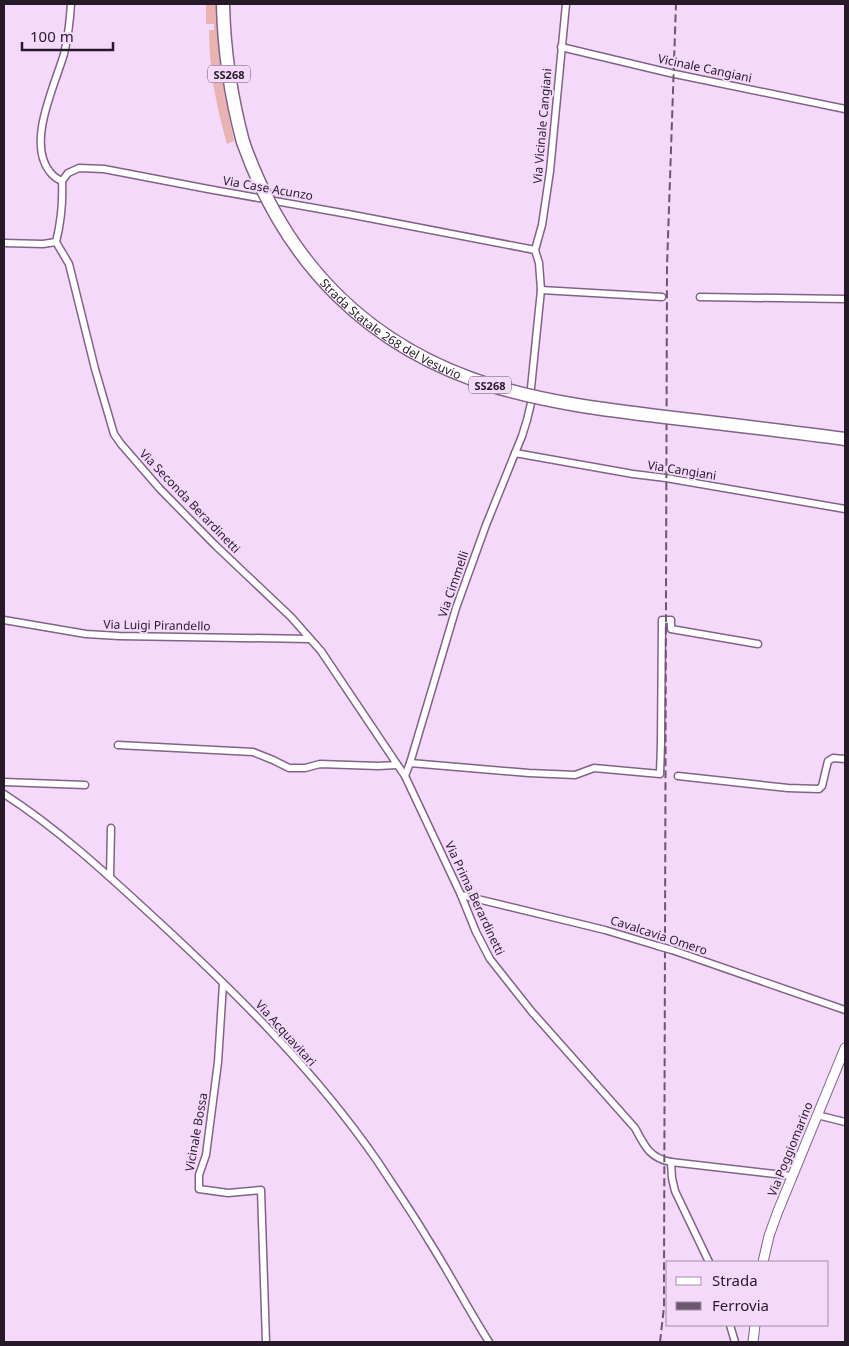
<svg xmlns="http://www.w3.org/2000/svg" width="849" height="1346" viewBox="0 0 849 1346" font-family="'Noto Sans',sans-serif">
	<rect width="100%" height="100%" fill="#f5d9fb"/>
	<path fill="#eab2b0" d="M206 4H216C217 51 224 95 234 141L227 144C216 105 209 70 209 30H214V24H206Z"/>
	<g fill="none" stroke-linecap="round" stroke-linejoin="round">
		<g stroke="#816288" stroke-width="9">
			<g id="street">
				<path d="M561 47 670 73 845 109"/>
				<path d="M62 181C57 179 53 176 50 172 26 143 55 85 64 54 68 37 70 20 71 4"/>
				<path d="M56 242 69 264 95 369 114 434 121 444 160 489 215 545 291 617 321 651 405 776 461 895 476 932 490 959 532 1012 635 1128C645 1147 650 1158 671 1162L792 1176"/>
				<path d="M56 242C61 222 63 202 62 181L68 173 79 168 104 169 208 189 348 214 535 250"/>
				<path d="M4 243 43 244 56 242"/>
				<path d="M535 250 542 225 550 171 566 4"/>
				<path d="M541 290 662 297"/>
				<path d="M700 297 845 299"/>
				<path d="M531 388 541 290 539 263 535 250"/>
				<path d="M515 453 633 474 666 478 845 509"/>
				<path d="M4 620 86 634 119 636 310 639"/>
				<path d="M118 745 253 752 273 760 289 768H305L320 764 378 766 397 765"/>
				<path d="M410 763 529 773 575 775 594 768 660 774 661 743 662 620H671V629L758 644"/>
				<path d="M405 776 410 763 456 608 486 525 522 436 527 420 531 403"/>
				<path d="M678 776 788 788 819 789 822 786 828 761 833 758 845 759"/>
				<path d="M4 782 85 785"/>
				<path d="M4 794C60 830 110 877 159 922 238 995 316 1072 378 1162 395 1188 413 1214 429 1241 450 1274 468 1309 489 1342"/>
				<path d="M110 877 111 828"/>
				<path d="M461 895 605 930 658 946"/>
				<path d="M672 950 845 1010"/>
				<path d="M223 984 218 1062 206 1155 199 1175V1189L228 1193 261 1190 266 1342"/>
				<path d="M817 1115 845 1122"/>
				<path d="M671 1162 672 1178 675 1191 709 1262"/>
				<path d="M730 1325 735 1342"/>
			</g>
		</g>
		<g stroke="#816288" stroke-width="11">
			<g id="secondary">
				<path d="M763 1262 769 1236 778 1211 845 1048"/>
				<path d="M753 1342 755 1325"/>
			</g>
		</g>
		<g stroke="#816288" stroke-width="15">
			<path id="highway" d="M223 4C224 51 231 97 243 142"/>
		</g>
		<use href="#street" stroke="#fff" stroke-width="6"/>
		<use href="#secondary" stroke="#fff" stroke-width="9"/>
		<use href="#highway" stroke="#fff" stroke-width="12"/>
		<path stroke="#6a586e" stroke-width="2" stroke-dasharray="8 4" stroke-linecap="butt" d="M660 1342 664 1307V1279L667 266 676 4"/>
		<g stroke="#816288" stroke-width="9" stroke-linecap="butt">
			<path id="street-bridge" d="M658 946 672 950"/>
		</g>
		<g stroke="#816288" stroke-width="15" stroke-linecap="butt">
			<g id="highway-bridge">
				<path id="s1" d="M243 142C286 264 369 348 493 386 549 403 607 410 665 417 725 424 785 431 845 439"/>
			</g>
		</g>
		<use href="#street-bridge" stroke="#fff" stroke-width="6"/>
		<use href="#highway-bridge" stroke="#fff" stroke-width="12"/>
	</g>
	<g text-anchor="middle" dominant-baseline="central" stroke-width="4" stroke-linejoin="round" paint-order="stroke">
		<g fill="#f5d9fb" stroke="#645368" stroke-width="1">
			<rect x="208" y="65.5" width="42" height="17" rx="4"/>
			<rect x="469" y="376.5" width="42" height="17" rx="4"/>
		</g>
		<g font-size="11" font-weight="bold" fill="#261a29">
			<text x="229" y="74">SS268</text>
			<text x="490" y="385">SS268</text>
		</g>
		<g font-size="12" fill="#261a29" stroke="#f5d9fb">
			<text transform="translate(705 68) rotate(12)">Vicinale Cangiani</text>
			<text transform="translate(542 126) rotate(-85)">Via Vicinale Cangiani</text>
			<text transform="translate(268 188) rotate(10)">Via Case Acunzo</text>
			<text stroke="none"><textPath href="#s1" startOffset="245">Strada Statale 268 del Vesuvio</textPath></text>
			<text transform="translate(682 470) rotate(9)">Via Cangiani</text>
			<text transform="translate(190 501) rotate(46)">Via Seconda Berardinetti</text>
			<text transform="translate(453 584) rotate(-71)">Via Cimmelli</text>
			<text transform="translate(157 625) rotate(1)">Via Luigi Pirandello</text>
			<text transform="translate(475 898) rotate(65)">Via Prima Berardinetti</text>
			<text transform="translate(659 935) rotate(18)">Cavalcavia Omero</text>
			<text transform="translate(286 1033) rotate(48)">Via Acquavitari</text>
			<text transform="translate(196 1132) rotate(-80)">Vicinale Bossa</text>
			<text transform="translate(790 1149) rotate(-68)">Via Poggiomarino</text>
		</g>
	</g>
	<rect width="849" height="1346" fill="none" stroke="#261a29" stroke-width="10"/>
	<rect x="666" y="1261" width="162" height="65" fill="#f5d9fb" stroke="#a28da7"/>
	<rect x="676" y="1277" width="25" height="8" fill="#ffffff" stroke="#a28da7"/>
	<text x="712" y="1286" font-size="15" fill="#261a29">Strada</text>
	<rect x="676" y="1302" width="25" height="8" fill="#6a586e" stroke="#a28da7"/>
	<text x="712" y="1311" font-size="15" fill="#261a29">Ferrovia</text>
	<path d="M22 42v8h91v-8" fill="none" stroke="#261a29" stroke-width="2.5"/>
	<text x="30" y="42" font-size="15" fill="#261a29" stroke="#f5d9fb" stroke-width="4" paint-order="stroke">100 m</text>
</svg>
